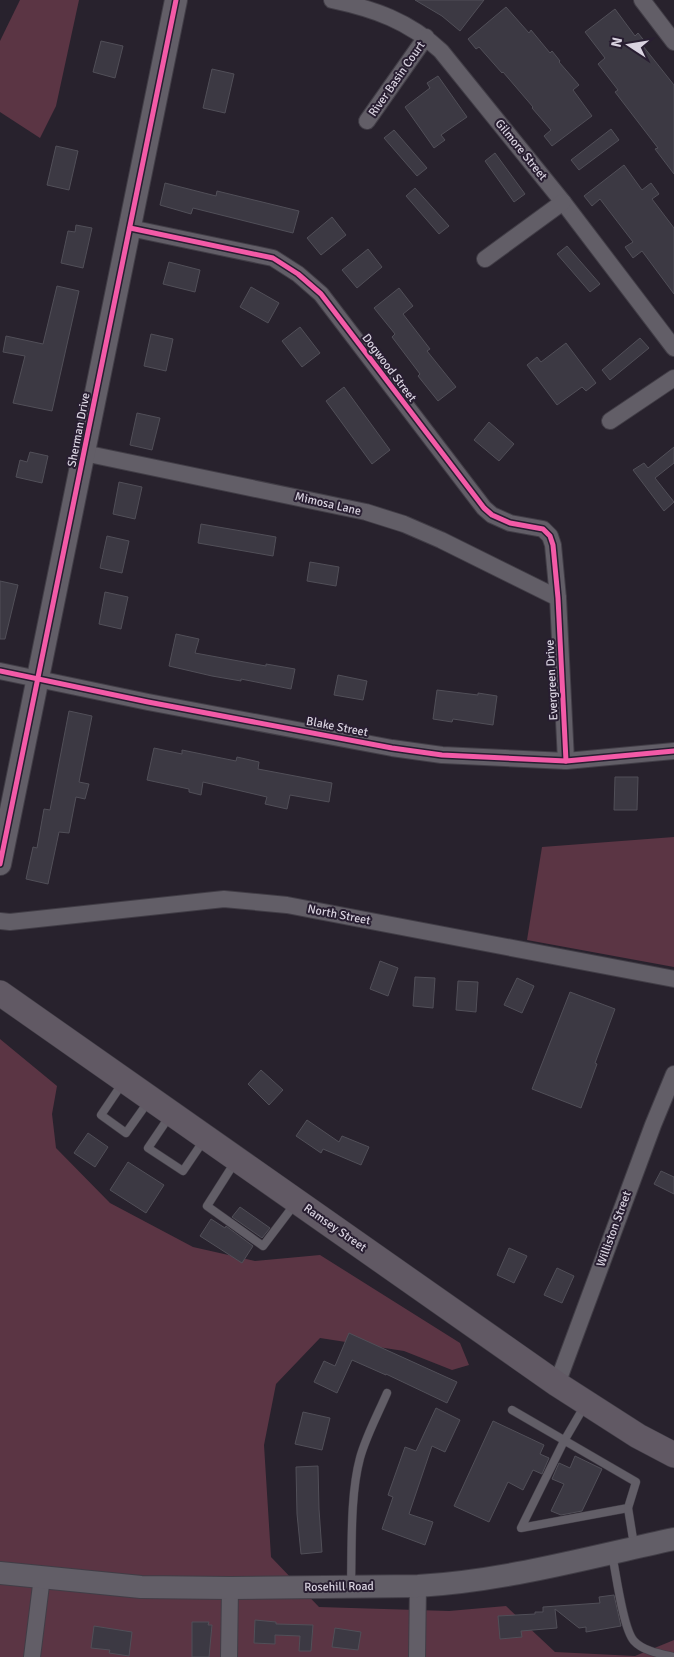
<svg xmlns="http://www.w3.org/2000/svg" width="674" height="1657" viewBox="0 0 674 1657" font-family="Signika,sans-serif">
	<rect width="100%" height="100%" fill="#28222d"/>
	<g fill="#5b3544">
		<path d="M20 0H79L56 106 40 138 0 112V41Z"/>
		<path d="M674 837V967L527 940 542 847Z"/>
		<path d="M0 1039 57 1086 52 1114 56 1148 110 1203 193 1247 255 1261 320 1255 460 1343 469 1365 452 1370 404 1351 320 1338 276 1384 264 1445 271 1557 319 1607 449 1611 506 1606 555 1652 635 1656 674 1640V1657H0Z"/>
	</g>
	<g fill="#3c3943" stroke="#514f58">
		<path d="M415 0H484L460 31 442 16Z"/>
		<path d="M506 7 529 33 531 30 550 53 552 51 560 61 559 62 579 85 573 90 592 116 552 146 544 136 551 130 532 108 533 107 503 72 502 73 479 47 476 49 468 39Z"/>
		<path d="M615 9 635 36 638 33 646 43 643 46 674 85V174L655 149 658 148 615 92 618 90 598 64 605 58 585 32Z"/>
		<path d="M101 41 123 46 115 78 93 72Z"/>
		<path d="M212 69 234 74 225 113 203 108Z"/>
		<path d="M438 76 467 117 441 135 445 140 434 148 405 107 430 88 427 83Z"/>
		<path d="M611 129 619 140 579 170 571 160Z"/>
		<path d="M394 130 427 168 417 176 384 138Z"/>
		<path d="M56 146 78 151 69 190 47 185Z"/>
		<path d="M495 153 525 194 514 202 485 161Z"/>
		<path d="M624 165 642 190 651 183 659 194 652 199 674 228V294L642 251 633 258 625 247 633 242 600 199 592 206 584 196Z"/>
		<path d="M165 183 216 196 217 191 299 211 293 233 193 208 191 214 160 205Z"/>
		<path d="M415 188 449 226 439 234 406 196Z"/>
		<path d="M332 217 346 235 321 255 307 238Z"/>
		<path d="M76 225 92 228 83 268 61 263 68 231 75 232Z"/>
		<path d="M567 246 600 284 590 292 557 254Z"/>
		<path d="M368 249 382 267 357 288 342 270Z"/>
		<path d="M169 262 200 270 195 292 163 284Z"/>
		<path d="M57 286 79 291 52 411 13 403 25 356 3 352 6 336 43 344Z"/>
		<path d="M251 287 279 303 268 323 240 307Z"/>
		<path d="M399 288 413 306 403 314 430 349 427 351 456 387 438 401 418 376 420 374 392 337 395 334 374 308Z"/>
		<path d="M300 327 320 353 302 367 282 341Z"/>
		<path d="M151 334 173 339 166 371 144 366Z"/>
		<path d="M640 338 649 348 610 380 602 370Z"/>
		<path d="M566 343 596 383 586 391 582 387 557 405 527 365 537 357 541 362Z"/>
		<path d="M344 387 390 450 372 464 326 401Z"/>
		<path d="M137 413 160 418 152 450 130 445Z"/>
		<path d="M489 422 514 444 499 461 474 440Z"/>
		<path d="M674 447V463L655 478 674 502 664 511 633 470 644 463 648 468Z"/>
		<path d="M30 452 48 456 42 483 16 477 20 460 27 462Z"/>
		<path d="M119 482 142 487 135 519 113 514Z"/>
		<path d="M201 524 276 537 273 556 198 543Z"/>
		<path d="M107 536 129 541 122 573 100 568Z"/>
		<path d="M310 562 339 567 336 586 307 581Z"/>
		<path d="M0 581 18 585 5 639H0Z"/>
		<path d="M105 592 128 597 121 629 99 624Z"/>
		<path d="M176 634 199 639 195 653 266 666V664L295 669 291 689 241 679V681L212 676 169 666Z"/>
		<path d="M338 675 367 681 363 700 334 695Z"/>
		<path d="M437 690 478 695V693L497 696 493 725 453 719 452 722 433 719Z"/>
		<path d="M69 711 92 716 79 782 89 784 85 799 76 797 69 833 59 832 48 884 26 879 33 847 37 848 44 809 50 810Z"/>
		<path d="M154 748 182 754V750L236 761 237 757 259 762 258 769 332 783 329 802 290 795 287 809 265 804 267 797 203 782 201 795 189 792V789L147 780Z"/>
		<path d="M615 777H638L637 810H614Z"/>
		<path d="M380 961 398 968 388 996 370 989Z"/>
		<path d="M415 977 435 978 433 1008 413 1006Z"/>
		<path d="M517 978 534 986 522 1013 504 1005Z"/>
		<path d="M458 981 478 982 476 1012 456 1010Z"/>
		<path d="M570 992 615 1009 595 1063 597 1064 581 1108 532 1089Z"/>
		<path d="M261 1070 283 1090 269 1105 248 1084Z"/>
		<path d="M307 1120 339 1142 342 1136 369 1147 361 1165 323 1149 321 1153 296 1136Z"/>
		<path d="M88 1133 108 1147 95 1167 74 1153Z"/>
		<path d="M128 1162 164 1185 146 1213 110 1190Z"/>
		<path d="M661 1171 674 1177V1194L654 1184Z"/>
		<path d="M240 1207 270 1228 262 1238 232 1217Z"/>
		<path d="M211 1219 225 1228 226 1226 253 1246 242 1263 200 1236Z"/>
		<path d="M509 1248 527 1256 514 1283 497 1275Z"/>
		<path d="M557 1268 574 1276 562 1303 544 1295Z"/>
		<path d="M349 1333 457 1382 447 1403 386 1374V1375L352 1360 337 1393 314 1382 324 1361 335 1366Z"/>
		<path d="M436 1408 460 1420 445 1452 432 1446 409 1514 433 1522 425 1545 382 1529 393 1497 388 1495 405 1447 416 1451Z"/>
		<path d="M303 1412 330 1418 322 1450 295 1444Z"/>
		<path d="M493 1421 544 1445 540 1454 549 1458 542 1474 533 1470 523 1490 508 1482 489 1522 454 1506Z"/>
		<path d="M575 1456 602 1469 582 1511 561 1515 551 1511 564 1484 552 1479 559 1463 570 1468Z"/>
		<path d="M318 1466 319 1509 322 1552 301 1554 297 1514 296 1467Z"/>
		<path d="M614 1595 621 1626 586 1632V1627L579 1628 555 1609 557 1628 521 1631 522 1637 500 1639 498 1616 535 1614V1612H543V1607L600 1603 599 1597Z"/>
		<path d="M255 1620 276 1622V1624L313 1625 311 1651H299L300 1636 275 1635V1644L254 1643Z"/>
		<path d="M192 1622H209L208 1625H212L209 1657H192Z"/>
		<path d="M94 1626 132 1632 129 1656 109 1653 110 1650 91 1648Z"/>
		<path d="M335 1628 361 1632 358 1650 332 1647Z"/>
	</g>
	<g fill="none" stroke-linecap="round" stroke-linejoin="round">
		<g stroke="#413d46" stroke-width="9">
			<g id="lane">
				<path d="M122 1084 101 1115 126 1133 148 1102"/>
				<path d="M169 1117 148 1148 183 1171 204 1140"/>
				<path d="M235 1162 207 1206 263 1246 294 1205"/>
				<path d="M512 1410 636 1482 628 1508 521 1528 564 1441 585 1405"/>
				<path d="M628 1508 634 1545"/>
				<path d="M612 1554C616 1573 623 1629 634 1641 643 1651 661 1654 674 1657"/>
				<path d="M351 1585C352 1546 350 1495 360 1458 366 1436 378 1414 387 1393"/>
			</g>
		</g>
		<g stroke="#413d46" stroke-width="18">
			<g id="street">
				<path d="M332 0C374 9 409 21 441 51L563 202 674 348"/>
				<path d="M642 0 674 42"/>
				<path d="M367 121 426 37"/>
				<path d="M130 228 273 258 298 274 321 294 484 508 492 515 510 523 543 529 550 536 553 545 558 598 566 761"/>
				<path d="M485 259 563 202"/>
				<path d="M610 421 674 378"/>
				<path d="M84 453 366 512 404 524 441 540 558 598"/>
				<path d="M0 671 148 702 392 748 442 755 566 761 674 751"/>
				<path d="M0 921 10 922 224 899 287 905 674 979"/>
				<path d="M557 1384 653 1125 674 1074"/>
				<path d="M32 1657 42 1577"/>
				<path d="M229 1657 230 1588"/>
				<path d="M417 1657 418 1586"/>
			</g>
		</g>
		<g stroke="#413d46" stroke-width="24">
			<g id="secondary">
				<path d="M0 864 176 0"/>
				<path d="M0 1573 141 1587 230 1588 418 1586C505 1581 590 1557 674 1539"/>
			</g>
		</g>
		<g stroke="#413d46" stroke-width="26">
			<path id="primary" d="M0 993 557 1384 638 1436 674 1455"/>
		</g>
		<use href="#lane" stroke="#625e67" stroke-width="8"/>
		<use href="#street" stroke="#625e67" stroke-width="16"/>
		<use href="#secondary" stroke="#625e67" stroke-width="22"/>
		<use href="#primary" stroke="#615964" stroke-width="25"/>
		<g stroke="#281e31" stroke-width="8">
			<g id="cycleway">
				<path d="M130 228 273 258 298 274 321 294 484 508 492 515 510 523 543 529 550 536 553 545 558 598 566 761"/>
				<path d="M0 671 148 702 392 748 442 755 566 761 674 751"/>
				<path d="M0 864 176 0"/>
			</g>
		</g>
		<use href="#cycleway" stroke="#f35aa7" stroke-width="5"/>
	</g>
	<g text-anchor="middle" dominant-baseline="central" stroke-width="4" stroke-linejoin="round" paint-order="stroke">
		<g font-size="12" fill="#d9d3e0" stroke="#281e31">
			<text transform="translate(397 79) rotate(-55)">River Basin Court</text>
			<text transform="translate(521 150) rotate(51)">Gilmore Street</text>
			<text transform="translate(389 368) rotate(53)">Dogwood Street</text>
			<text transform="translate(79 430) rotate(-79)">Sherman Drive</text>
			<text transform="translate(328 504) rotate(13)">Mimosa Lane</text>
			<text transform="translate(552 680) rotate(-93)">Evergreen Drive</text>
			<text transform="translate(337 727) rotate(11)">Blake Street</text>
			<text transform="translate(339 915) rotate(11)">North Street</text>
			<text transform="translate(335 1228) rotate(35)">Ramsey Street</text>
			<text transform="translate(614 1229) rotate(-70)">Williston Street</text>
			<text transform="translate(339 1587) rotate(-1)">Rosehill Road</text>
		</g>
	</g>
	<g transform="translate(629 45) rotate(282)" stroke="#281e31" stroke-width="4" paint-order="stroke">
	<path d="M0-4L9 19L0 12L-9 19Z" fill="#d9d3e0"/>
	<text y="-8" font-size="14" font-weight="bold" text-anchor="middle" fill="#d9d3e0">N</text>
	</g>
</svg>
